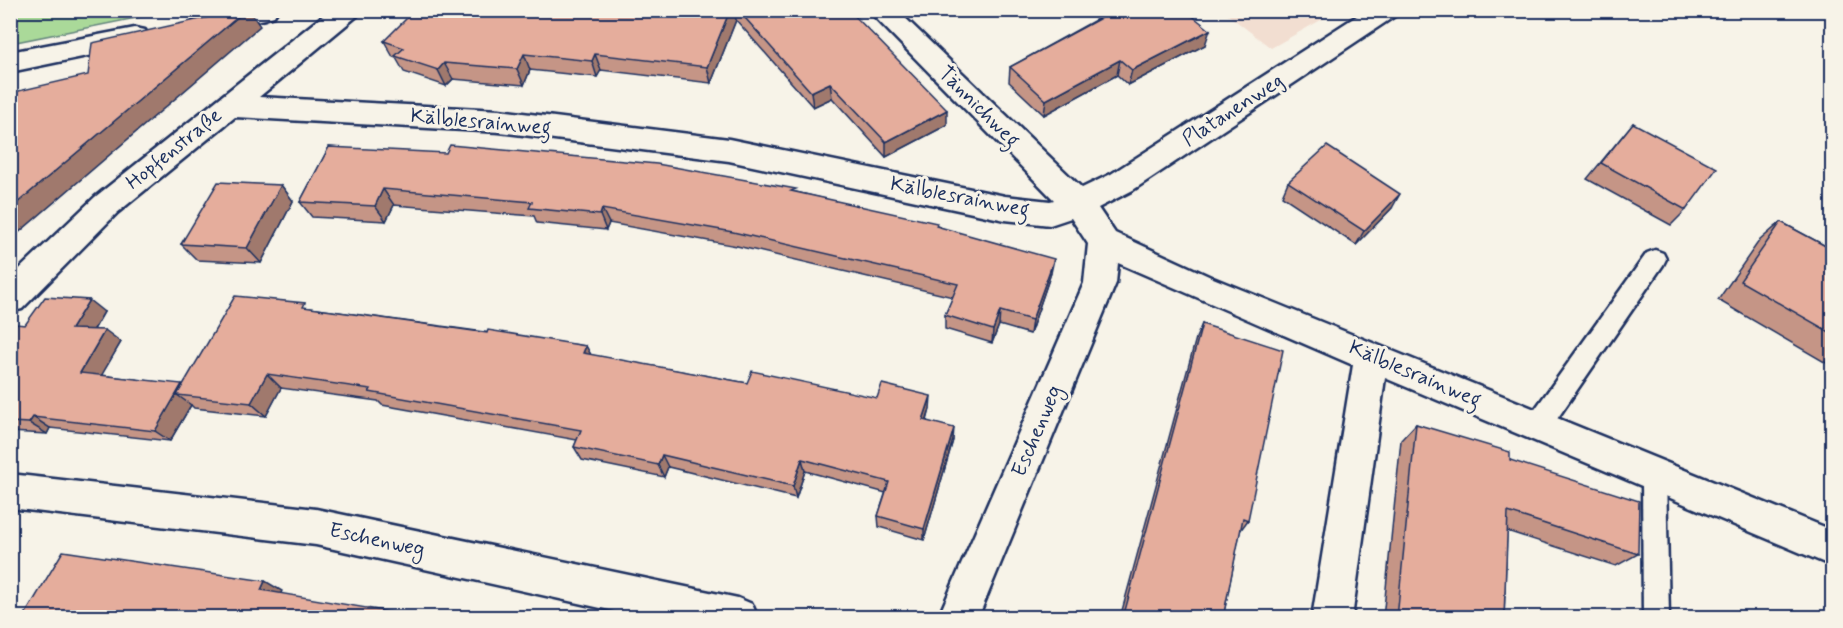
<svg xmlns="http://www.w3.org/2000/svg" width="1843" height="628" viewBox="0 0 1843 628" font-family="Mynerve,sans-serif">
	<rect width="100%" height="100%" fill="#f7f3e8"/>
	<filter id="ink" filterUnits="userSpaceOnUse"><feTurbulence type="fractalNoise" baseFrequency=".0167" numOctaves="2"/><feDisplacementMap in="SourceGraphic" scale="12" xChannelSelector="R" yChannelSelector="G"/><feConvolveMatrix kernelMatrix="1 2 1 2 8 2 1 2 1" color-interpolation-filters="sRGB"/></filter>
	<g filter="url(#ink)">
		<path fill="#f2ded1" d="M1223 11H1337L1271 48Z"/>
		<path fill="#aad999" stroke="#62847c" stroke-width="1.5" d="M11 10H171V11L11 43Z"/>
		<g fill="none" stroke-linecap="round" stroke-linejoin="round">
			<g stroke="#1b2f5e" stroke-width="5">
				<g id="lane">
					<path d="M1655 250 1663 253 1666 259 1663 265 1546 435 1537 438 1528 435 1525 427 1528 419 1647 253Z"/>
					<path d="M1654 464 1663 467 1666 475 1669 618H1643L1642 475 1645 467Z"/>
				</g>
			</g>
			<g stroke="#1b2f5e" stroke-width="5">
				<g id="street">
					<path d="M218 10H278L274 16 265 19 206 31 197 28 193 22 197 16Z"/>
					<path d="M330 10H361L357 16 259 97 499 110 729 139 1005 196 1050 201 1054 200 868 10H897L1082 188 1111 174 1366 10H1399L1395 16 1133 190 1098 208 1115 233 1213 278 1832 530V566L1385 378 1352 618H1312L1353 365 1118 263 1116 283 978 618H938L1084 283 1088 244 1071 218 1050 225 1005 220 729 161 499 132 235 117 117 213 22 309 10 312V278L95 197Z"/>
					<path d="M135 28 145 30 149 37 145 44 10 72V52Z"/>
					<path d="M10 474 316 509 738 598 752 604 758 618H646L316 545 10 508Z"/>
				</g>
			</g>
			<use href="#lane" fill="#f7f3e8" fill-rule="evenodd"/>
			<use href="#street" fill="#f7f3e8" fill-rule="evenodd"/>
		</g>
		<g fill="#c59586" stroke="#1b2f5e" stroke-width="1.5">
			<path d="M693 10H849L947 125 886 157 832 98 813 107 736 20 711 83 601 70 597 77 530 70 524 85 453 79 446 86 404 72 396 58 393 57 384 41 687 17Z"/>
			<path d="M1090 10H1185L1205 45 1128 85 1117 75 1044 115 1009 82 1010 67 1099 18Z"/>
			<path d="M1633 123 1686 210 1671 225 1587 179Z"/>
			<path d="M329 147 796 192 937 226 1051 273 1030 334 999 325 992 343 945 329V315L953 297 737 246 609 223 606 230 537 223 534 216 394 205 386 221 312 217 300 202Z"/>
			<path d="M1288 182 1392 208 1356 245 1282 196Z"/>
			<path d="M281 185 293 201 261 263 197 260 181 244Z"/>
			<path d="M1781 222 1833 250V367L1718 300 1759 241Z"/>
			<path d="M310 308 586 346 591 355 747 383 930 409 927 421 953 440 924 540 879 527 878 516 886 493 805 471 796 498 668 467 664 477 582 460 574 447 577 440 382 405 378 401 281 388 266 416 194 408 191 405 170 441 50 428 47 434 10 432V332L25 325 104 312 94 330 121 342 101 375 183 385Z"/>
			<path d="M1202 324 1248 520 1240 531 1223 618H1120L1196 338Z"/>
			<path d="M1416 424 1510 460 1638 554 1616 566 1507 531 1504 618H1383L1401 440Z"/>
		</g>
		<g fill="#a0796d" stroke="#1b2f5e" stroke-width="1.5">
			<path d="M246 10H249L260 26 10 240V209Z"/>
			<path d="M730 10H734L736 20 711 83 707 67Z"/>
			<path d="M1210 30 1205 45 1128 85 1132 70Z"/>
			<path d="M524 54 530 70 524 85 517 69Z"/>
			<path d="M595 54 601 70 597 77 592 61Z"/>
			<path d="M1120 60 1117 75 1044 115 1046 100Z"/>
			<path d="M444 63 453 79 446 86 438 70Z"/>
			<path d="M830 83 832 98 813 107 811 92Z"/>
			<path d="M947 110V125L886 157V142Z"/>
			<path d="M281 185 293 201 261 263 247 248Z"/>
			<path d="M383 189 394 205 386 221 375 206Z"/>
			<path d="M1400 194 1392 208 1356 245 1364 231Z"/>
			<path d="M602 209 609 223 606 230 600 215Z"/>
			<path d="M1054 259 1051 273 1030 334 1032 320Z"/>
			<path d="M89 300 104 312 87 341 71 329Z"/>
			<path d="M1000 311 999 325 992 343 993 330Z"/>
			<path d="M105 330 121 342 96 385 80 373Z"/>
			<path d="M586 346 594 360 583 353Z"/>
			<path d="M267 374 281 388 266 416 251 403Z"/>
			<path d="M182 384 197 396 177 395 191 405 170 441 155 431Z"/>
			<path d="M931 396 930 409 923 433V420Z"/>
			<path d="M33 417 50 428 47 434 29 423Z"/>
			<path d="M954 428 953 440 924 540V529Z"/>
			<path d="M662 455 668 467 664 477 658 465Z"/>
			<path d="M802 459 805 471 796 498 793 486Z"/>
			<path d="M265 581 282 591 278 599 261 590Z"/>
			<path d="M390 612 398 618H388Z"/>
		</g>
		<g fill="#e5ad9c" stroke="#1b2f5e" stroke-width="1.5">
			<path d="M241 10H246L10 209V93L88 75 92 43Z"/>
			<path d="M415 10H613L687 17 693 10H730L707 67 595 54 592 61 524 54 517 69 444 63 438 70 395 56 404 48 384 41Z"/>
			<path d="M738 10H849L947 110 886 142 830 83 811 92Z"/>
			<path d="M1111 10H1185L1210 30 1132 70 1120 60 1046 100 1010 67 1112 12Z"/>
			<path d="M1633 123 1717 168 1686 210 1601 163Z"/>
			<path d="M450 145 657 164 796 189 791 191 937 223 936 226 1054 259 1032 320 1000 311 993 330 945 315 958 284 733 232 602 209 600 215 529 208 532 202 383 189 375 206 300 202 329 147 446 153Z"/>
			<path d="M1327 146 1400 194 1364 231 1288 182Z"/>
			<path d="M218 182 281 185 247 248 181 244Z"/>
			<path d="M1781 222 1833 250V334L1740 281Z"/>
			<path d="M235 296 305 303 303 307 487 333 488 330 586 346 583 353 747 383 752 371 877 398 882 384 931 396 923 420 954 428 924 529 878 516 889 482 802 459 793 486 662 455 658 465 574 447 581 430 369 392 371 389 267 374 251 403 177 395Z"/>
			<path d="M45 297 89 300 71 329 105 330 80 373 182 384 155 431 33 417 29 423 10 422V332L16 324 25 325Z"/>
			<path d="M1202 324 1283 350 1248 520 1243 518 1223 618H1123Z"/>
			<path d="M1416 424 1510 452V460L1639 501 1638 554 1508 512 1504 618H1397Z"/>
			<path d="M63 551 265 581 261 590 390 612 388 618H23Z"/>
		</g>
	</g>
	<g text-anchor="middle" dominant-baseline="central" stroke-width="6" stroke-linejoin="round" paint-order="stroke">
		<g font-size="21" fill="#1b2f5e" stroke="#f7f3e8">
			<text transform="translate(979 107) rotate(45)">Tännichweg</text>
			<text transform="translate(1233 110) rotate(-33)">Platanenweg</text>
			<text transform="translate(481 122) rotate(5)">Kälblesrainweg</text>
			<text transform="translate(174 149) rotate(-39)">Hopfenstraße</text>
			<text transform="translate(960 197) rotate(11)">Kälblesrainweg</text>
			<text transform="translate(1415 374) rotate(23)">Kälblesrainweg</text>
			<text transform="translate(1037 431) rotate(-67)">Eschenweg</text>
			<text transform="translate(377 540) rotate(12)">Eschenweg</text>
		</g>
	</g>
	<rect width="1843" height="628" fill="none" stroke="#f7f3e8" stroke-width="36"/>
	<rect x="18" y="18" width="1807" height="592" fill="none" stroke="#1b2f5e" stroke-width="2" filter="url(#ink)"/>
</svg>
